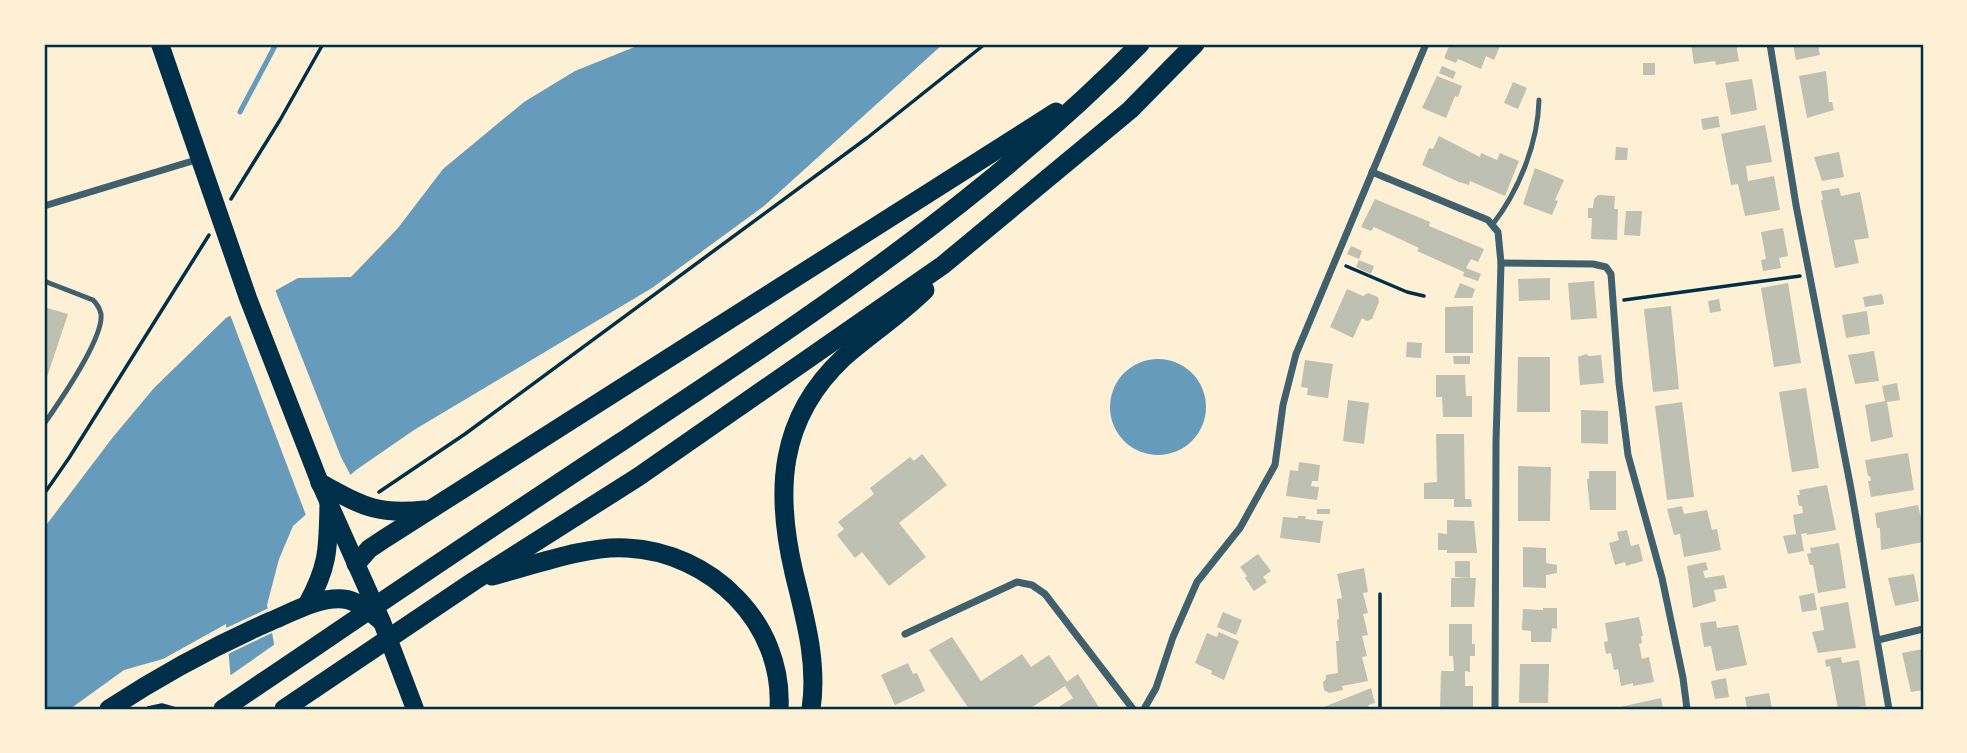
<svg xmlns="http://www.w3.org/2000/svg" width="1967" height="753" viewBox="0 0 1967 753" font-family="'Alegreya Sans',sans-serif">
	<rect width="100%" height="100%" fill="#fdf0d5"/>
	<g fill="#669bbc">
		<path d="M642 44H943L764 206 652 288 414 430 356 470 293 526 279 559 267 605 286 709 231 681 226 624 163 659 124 670 70 709H44V528L113 437 154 388 226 318 298 278 351 277 398 228 443 169 524 102 575 71Z"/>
		<circle cx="1158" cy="407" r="48"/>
	</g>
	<g fill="#fdf0d5">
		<path d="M274 287 341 457 352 478 307 518 229 312Z"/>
		<path d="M271 607 276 631 226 655 224 629Z"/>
		<path d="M278 642 289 709H235L228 677Z"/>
	</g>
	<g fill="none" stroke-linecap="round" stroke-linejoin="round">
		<path stroke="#669bbc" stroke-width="5" d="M240 112 276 44"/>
	</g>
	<g fill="#bec0b2">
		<path d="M1450 44H1499L1500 46 1494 60 1486 56 1481 69 1458 59 1456 63 1444 58Z"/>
		<path d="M1691 44H1736L1739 61 1716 65 1715 61 1694 64Z"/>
		<path d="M1793 44H1818L1820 55 1796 60Z"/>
		<rect x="1643" y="63" width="12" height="12"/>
		<path d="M1442 66 1456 72 1453 79 1439 73Z"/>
		<path d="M1826 71 1829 102H1832L1834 110 1807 118 1799 76Z"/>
		<path d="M1437 76 1462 86 1458 97 1455 96 1446 118 1422 108Z"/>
		<path d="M1752 79 1757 110 1731 115 1725 83Z"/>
		<path d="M1513 82 1527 88 1518 109 1504 103Z"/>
		<path d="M1718 116 1720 127 1703 130 1701 119Z"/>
		<path d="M1765 125 1772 162 1746 166 1748 181 1774 176 1780 210 1745 216 1738 184 1731 185 1721 134Z"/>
		<path d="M1439 136 1480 157 1481 153 1497 160 1500 153 1519 161 1505 196 1470 181 1469 185 1459 182 1422 165 1429 148 1433 149Z"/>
		<path d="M1616 147 1628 148 1627 160H1615Z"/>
		<path d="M1839 152 1844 177 1822 181 1814 157Z"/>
		<path d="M1535 168 1564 180 1555 200 1558 201 1552 215 1523 204Z"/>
		<path d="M1839 188 1841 196 1860 192 1869 238 1854 240 1859 263 1835 268 1821 200H1823L1821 191Z"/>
		<path d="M1598 195 1615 196 1614 209H1618L1617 240 1591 239 1592 218H1588V208H1593L1594 199Z"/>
		<path d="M1375 199 1430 222 1429 226 1484 249 1478 262 1471 259 1466 268 1481 274 1478 281 1463 276 1464 272 1417 251 1419 248 1374 227 1371 231 1361 227Z"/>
		<path d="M1626 211H1642L1640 236 1624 235Z"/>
		<path d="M1783 228 1788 256 1779 258 1781 268 1763 271 1761 260 1766 259 1761 232Z"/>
		<path d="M1351 246 1362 251 1359 259 1347 254Z"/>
		<path d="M1359 260 1374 266 1371 274 1356 267Z"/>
		<path d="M1550 278V300L1519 301 1518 279Z"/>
		<path d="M1594 281 1597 318 1571 320 1568 283Z"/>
		<path d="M1460 283 1475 289 1472 298H1454Z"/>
		<path d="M1788 283 1801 363 1774 367 1761 288Z"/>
		<path d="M1347 289 1363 296 1368 293 1378 297 1379 302 1372 319 1367 321 1362 318 1353 338 1330 327Z"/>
		<path d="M1882 294 1884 304 1865 307 1863 297Z"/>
		<path d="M1719 299 1721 311 1710 313 1708 301Z"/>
		<path d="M1473 306V353H1445V307Z"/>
		<path d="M1671 306 1679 389 1653 392 1644 309Z"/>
		<path d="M44 307 68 314 44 386Z"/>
		<path d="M1867 311 1870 334 1846 338 1842 315Z"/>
		<path d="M1407 342 1422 343 1421 358 1406 357Z"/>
		<path d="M1874 351 1879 381 1855 384 1848 355Z"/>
		<path d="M1586 354 1589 356 1601 355 1604 383 1580 385 1578 357Z"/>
		<path d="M1453 356H1470V364H1454Z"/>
		<path d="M1518 357H1550V412H1517Z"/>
		<path d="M1305 360 1333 364 1328 398 1307 395 1308 388 1301 387Z"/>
		<path d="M1436 375H1465L1466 396H1472V417H1443L1442 397H1436Z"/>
		<path d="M1897 383 1900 400 1887 402 1893 437 1871 442 1865 405 1885 401 1882 386Z"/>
		<path d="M1806 388 1819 468 1792 472 1779 392Z"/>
		<path d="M1348 400 1369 403 1364 444 1343 441Z"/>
		<path d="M1682 402 1694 497 1667 500 1655 406Z"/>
		<path d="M1581 410 1608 411V444L1581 443Z"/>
		<path d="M1436 434H1464L1465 499H1471L1472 507H1454V499H1424V483L1437 482Z"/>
		<path d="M1908 453 1914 490 1871 497 1868 481H1871L1870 476H1868L1865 460Z"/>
		<path d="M922 454 947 485 899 523 926 557 889 586 862 552 855 558 837 535 844 529 838 522 874 494 870 488 910 457 914 461Z"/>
		<path d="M1299 462 1320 465 1318 481H1312L1311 486 1319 487 1317 500 1286 496 1290 470 1298 471Z"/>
		<path d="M1518 466 1551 467 1550 521H1518Z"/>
		<path d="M1589 471H1616V510H1590L1587 479H1589Z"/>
		<path d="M1827 485 1836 530 1807 535V533L1801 534 1804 551 1788 554 1783 536 1796 534 1793 515 1803 513 1802 506H1799L1797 495H1800L1799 490Z"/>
		<path d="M1918 505 1923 527V542L1881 550 1880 528H1877L1875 513Z"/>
		<path d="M1682 506 1684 514 1707 510 1712 530 1717 529 1721 550 1684 557 1680 534 1674 535 1667 509Z"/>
		<rect x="1317" y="509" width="13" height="5"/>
		<path d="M1298 516H1306L1305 519 1323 521 1320 543 1280 538 1283 517 1298 518Z"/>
		<path d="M1447 520 1474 521 1477 553H1447V550H1438V533L1447 534Z"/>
		<path d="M1627 530 1631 546 1639 544 1643 561 1626 566 1625 562 1615 565 1609 543 1619 540 1617 532Z"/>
		<path d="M1839 543 1846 588 1818 593 1813 565H1810L1807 554 1811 553 1810 548Z"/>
		<path d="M1523 547 1546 548V563L1557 565V573L1546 575V588L1523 587Z"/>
		<path d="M1258 554 1271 571 1263 577 1267 582 1254 591 1245 578 1247 576 1240 567Z"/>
		<path d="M1455 561H1470V578L1455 577Z"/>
		<path d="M1706 562 1708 570 1703 571 1705 578 1724 575 1727 588 1714 590 1716 601 1693 608 1687 566Z"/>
		<path d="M1364 568 1368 592 1363 593 1368 613 1363 614 1368 635 1362 636 1367 656 1362 657 1368 681 1342 686 1343 690 1329 693 1324 690 1323 682 1326 679V675L1338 673 1336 641H1339L1337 620 1339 619 1337 599 1342 598 1337 574Z"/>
		<path d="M1914 574 1919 601 1895 606 1888 578Z"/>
		<path d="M1451 578H1476L1474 607H1451Z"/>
		<path d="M1814 593 1817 610 1802 612 1799 596Z"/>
		<path d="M1848 602 1856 648 1818 653 1812 632 1824 630 1820 607Z"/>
		<path d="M1543 608H1557V629L1552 628 1551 642H1531V631L1522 630 1523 609 1543 610Z"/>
		<path d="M1223 612 1242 620 1236 635 1217 627Z"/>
		<path d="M1639 617 1643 636H1641L1642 643 1639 644 1642 659 1649 657 1654 682 1633 686V683L1621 686 1618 669 1614 670 1611 653 1606 654 1604 642 1608 641 1605 623Z"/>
		<path d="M1716 621 1717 628 1738 625 1747 665 1716 671 1711 646 1704 647 1700 623Z"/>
		<path d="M1449 624H1472V644H1475V656H1470V672L1465 671V686H1473V709H1440L1441 671H1454L1453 656H1449Z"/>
		<path d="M1219 632 1239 641 1224 680 1211 674 1212 671 1195 663 1207 633 1217 637Z"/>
		<path d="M952 637 981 681 1022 654 1031 667 1049 655 1067 682 1078 674 1100 709H1055L1073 698 1065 686 1029 709H969L929 650Z"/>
		<path d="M1923 649V690L1911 692 1902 653Z"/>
		<path d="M1841 657 1842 663 1859 660 1866 706 1838 709 1830 666 1826 667 1825 660Z"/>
		<path d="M908 663 913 674 917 673 925 691 895 705 881 675Z"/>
		<path d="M1520 664H1549L1548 703H1519Z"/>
		<path d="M1726 678 1729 697 1715 699 1711 681Z"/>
		<path d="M1371 688 1375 703 1368 705 1369 707 1363 709H1319Z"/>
		<path d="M1769 693 1772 709H1747L1745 697Z"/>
		<path d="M1661 698 1663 709H1621L1620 707Z"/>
	</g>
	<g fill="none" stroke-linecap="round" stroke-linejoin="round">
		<g stroke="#003049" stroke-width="3.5">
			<path d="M231 199 280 120 323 44"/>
			<path d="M1346 266 1407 292 1424 296"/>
			<path d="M1624 300 1800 276"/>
			<path d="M379 492 465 434 867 138 985 44"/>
			<path d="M44 494 69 458 209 235"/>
			<path d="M148 708 162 705 176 709"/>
			<path d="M1380 709V594"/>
		</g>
		<g stroke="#3f606c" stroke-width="5">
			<path d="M1493 224C1519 190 1538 143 1539 100"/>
			<path d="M44 281 93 300C97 304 100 309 101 314 104 338 58 404 44 424"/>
		</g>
		<g stroke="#3f606c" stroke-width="7">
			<path d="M1770 44 1796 205 1851 489 1889 709"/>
			<path d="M1372 172 1488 220 1498 232 1501 263 1496 442 1495 709"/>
			<path d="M44 206 199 159"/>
			<path d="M1501 263 1593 264 1606 267 1611 274 1619 383 1628 455 1662 578 1683 678 1687 709"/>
			<path d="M905 634 1017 582 1032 585 1045 594 1133 709"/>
			<path d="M1878 640 1923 629"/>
			<path d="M1144 709 1156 688 1173 637 1197 582 1240 528 1275 465 1283 405 1296 354 1426 44"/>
		</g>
		<path stroke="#003049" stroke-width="18" d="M160 44 248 298 320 483 382 622 415 709"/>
		<g stroke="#003049" stroke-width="19">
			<path d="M320 483C363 506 375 515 425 510"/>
			<path d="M356 564 369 549 384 539 1056 112"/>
			<path d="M492 576C531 566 588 545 627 548 711 552 784 623 779 709"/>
			<path d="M307 605C329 565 328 548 329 504"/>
			<path d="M109 709C161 675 214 646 271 621 293 612 318 597 343 599 357 600 370 611 380 620"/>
			<path d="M223 709C355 620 487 530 621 442 802 322 987 200 1140 44"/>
			<path d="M284 709 474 581 638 477 943 265 1130 110 1195 44"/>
			<path d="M811 709C818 663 805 618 794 573 775 492 778 419 843 358 869 335 900 315 925 290"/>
		</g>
	</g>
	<rect width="1967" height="753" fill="none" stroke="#fdf0d5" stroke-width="91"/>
	<rect x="46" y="46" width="1876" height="662" fill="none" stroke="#003049" stroke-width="2.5"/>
</svg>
